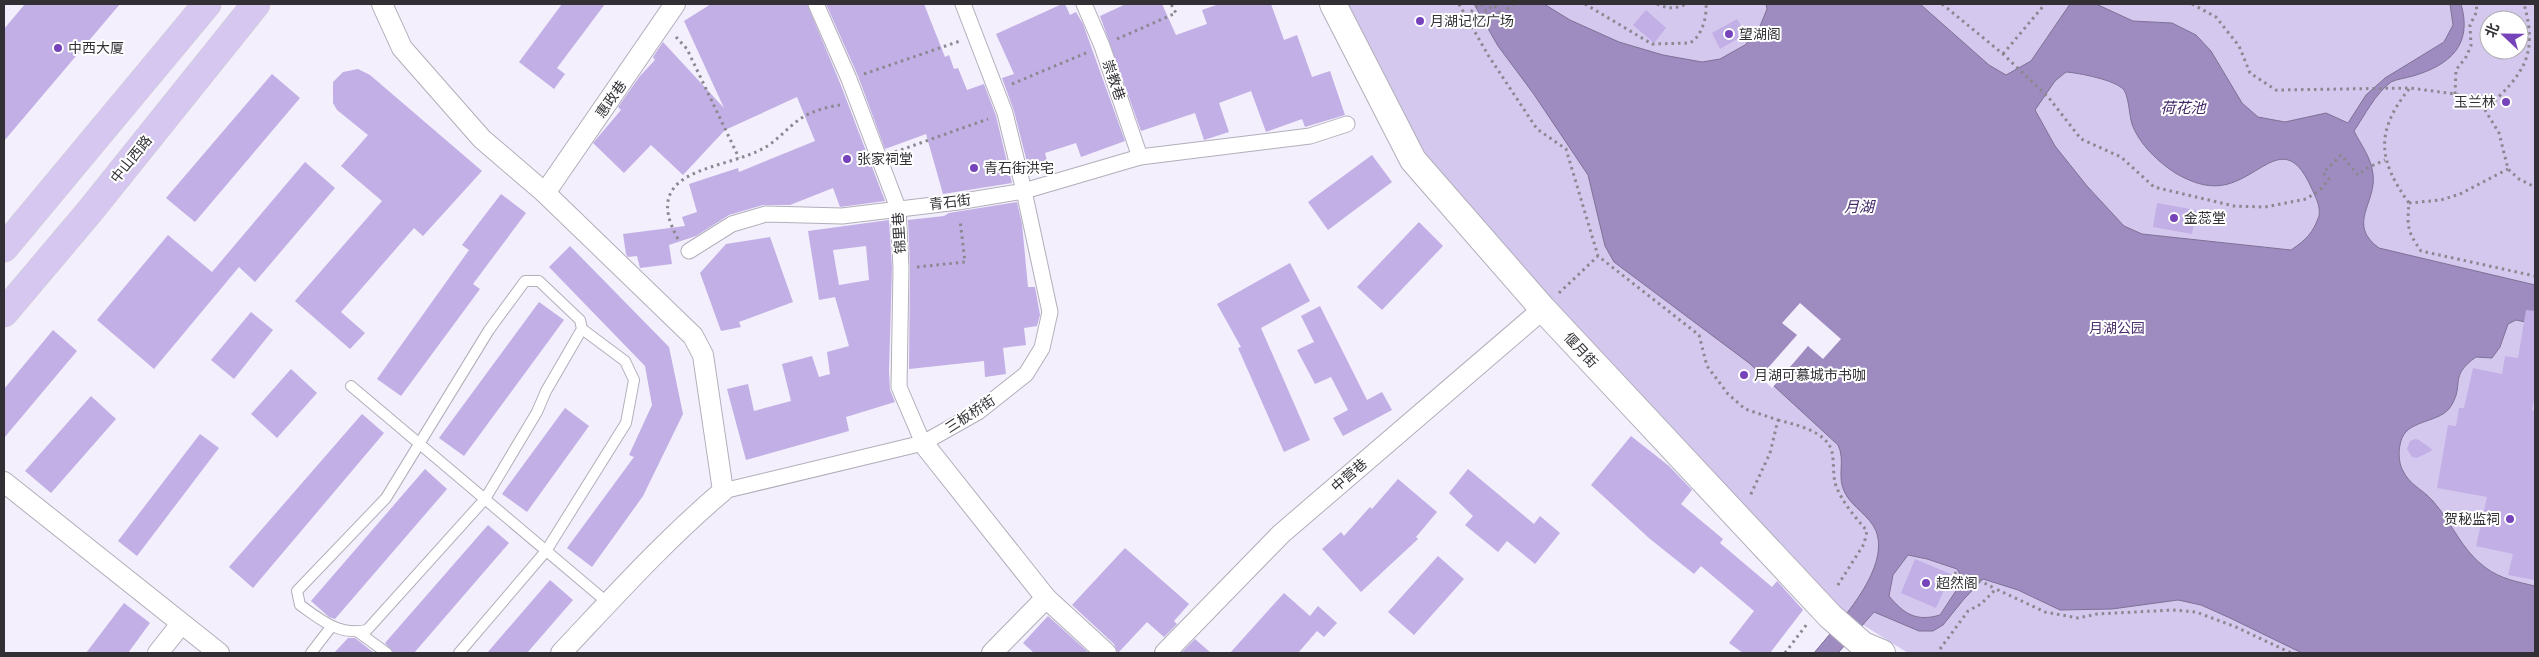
<svg xmlns="http://www.w3.org/2000/svg" width="2539" height="657" viewBox="0 0 2539 657" font-family="Quicksand,'Noto Sans SC',sans-serif">
	<rect width="100%" height="100%" fill="#f3effc"/>
	<path fill="#d5c8ef" fill-rule="evenodd" d="M1339 4H2535V653H1908L1836 608 1418 156ZM2489 20H2519V50H2489Z"/>
	<path fill="#9e8cc0" stroke="#7e7096" fill-rule="evenodd" d="M1474 4H1544L1570 20 1619 42 1663 55 1702 62 1720 59 1745 45 1758 31 1767 9 1766 4H1920L1989 65 2006 75 2031 61 2070 4H2096L2133 21 2172 23 2196 35 2211 51 2242 103 2258 117 2285 122 2326 113 2348 123 2366 95 2385 78 2444 42 2453 25 2450 4H2461C2473 45 2450 65 2413 76 2406 78 2397 79 2391 82 2375 94 2365 115 2354 131 2361 145 2371 157 2373 174 2377 203 2346 224 2379 248L2535 285V324L2516 320 2508 324 2500 347 2492 358 2476 357C2448 377 2465 384 2451 406 2441 423 2410 419 2402 438 2398 448 2398 462 2403 471 2410 485 2422 489 2432 500 2452 522 2461 550 2486 568 2501 579 2518 582 2535 586V653H2302L2230 618 2201 605 2178 600 2112 609 2060 610 2018 590 1983 579 1964 599 1943 625 1933 631H1919L1874 612 1838 653H1814C1836 626 1891 570 1876 531 1870 516 1852 507 1845 493 1836 476 1846 461 1838 445L1749 363 1614 262 1605 246 1588 175 1533 93 1498 46ZM2066 72C2079 73 2116 80 2124 90 2129 98 2129 114 2132 124 2139 144 2159 163 2177 174 2193 183 2210 189 2228 184 2264 174 2286 132 2311 187 2315 196 2321 206 2319 216 2313 233 2306 240 2291 250L2142 234 2124 226 2087 186 2055 146 2035 110 2055 81ZM1908 555 1927 559 1957 569 1963 580 1940 615C1916 622 1904 614 1889 596L1893 575Z"/>
	<path fill="#f3effc" d="M1800 303 1841 339 1823 359 1808 346 1772 388 1760 377 1797 335 1782 323Z"/>
	<g fill="#c1afe5" fill-rule="evenodd">
		<path d="M25 4H120L4 141V29Z"/>
		<path d="M562 4H605L557 68 565 74 554 89 519 62Z"/>
		<path d="M711 4H807L840 83 885 201 840 207 833 188 790 205H763L729 215 696 236 669 245 672 264 640 268 637 256 628 257 626 254 623 234 685 226 682 217 697 212 689 184 738 168 739 172 815 141 797 97 725 130 683 175 651 145 624 173 593 143 621 110 618 107 640 76 655 60 653 57 663 42 724 108 684 21Z"/>
		<path d="M826 4H924L945 57 949 55 954 69 958 68 967 90 984 84 996 116 1012 183 943 194 926 134 885 149 858 76Z"/>
		<path d="M1062 4H1065L1070 15 1076 12 1083 24 1125 141 1081 157 1076 143 1045 153 1049 168 1030 174 1014 111 1002 78 1014 74 996 34Z"/>
		<path d="M1126 4H1162L1176 35 1207 24 1202 10 1219 4H1271L1284 40 1297 35 1312 77 1330 71 1345 115 1305 127 1302 119 1266 132 1251 91 1219 103 1229 132 1204 140 1195 113 1141 131 1100 16Z"/>
		<path d="M1646 10 1666 28 1654 43 1633 25Z"/>
		<path d="M1737 19 1746 34 1720 49 1712 33Z"/>
		<path d="M358 69 370 75 482 171 423 236 414 228 341 312 365 333 350 349 295 301 382 201 341 166 368 135 337 110 333 103V82L343 72Z"/>
		<path d="M272 74 300 98 195 222 166 198Z"/>
		<path d="M1372 155 1392 182 1328 230 1308 202Z"/>
		<path d="M305 162 335 188 255 282 239 267 154 369 97 320 168 235 212 272Z"/>
		<path d="M501 194 526 213 473 284 480 289 401 396 377 379 469 250 462 245Z"/>
		<path d="M1017 202 1022 224 1028 287H1035L1040 315 1037 326 1024 328 1026 345 1003 348 1006 374 985 377 984 361 909 369 910 268 908 220 944 216 949 213Z"/>
		<path d="M2157 203 2196 210 2192 234 2153 227Z"/>
		<path d="M889 220 892 268 889 371 890 390 895 402 846 417 849 431 746 460 727 389 748 384 754 411 791 401 782 364 812 356 819 377 830 374 827 352 849 346 835 297 819 300 808 231ZM866 246 869 280 839 285 833 250Z"/>
		<path d="M1419 222 1443 246 1382 310 1357 287Z"/>
		<path d="M770 237 793 302 739 322 741 327 721 331 700 273 726 244Z"/>
		<path d="M570 246 669 347 683 414 643 496 592 567 567 548 634 457 629 455 652 405 645 366 549 267Z"/>
		<path d="M1290 263 1310 301 1261 328 1310 440 1284 452 1238 348 1241 347 1217 304Z"/>
		<path d="M539 302 564 320 464 456 439 438Z"/>
		<path d="M1320 306 1367 400 1382 392 1392 410 1343 436 1333 418 1348 410 1331 377 1315 384 1297 350 1314 342 1301 316Z"/>
		<path d="M2526 310 2535 311V394L2532 410 2535 411V580L2508 575 2513 554 2476 546 2487 497 2437 488 2448 425 2456 426 2459 408H2464L2473 368 2502 374 2505 356 2518 358Z"/>
		<path d="M251 312 273 330 234 379 211 360Z"/>
		<path d="M53 330 77 351 4 438V389Z"/>
		<path d="M291 369 317 393 277 438 251 414Z"/>
		<path d="M91 396 116 419 51 493 25 471Z"/>
		<path d="M565 408 589 426 527 512 502 494Z"/>
		<path d="M362 414 384 433 253 588 229 567Z"/>
		<path d="M200 434 219 448 137 556 118 541Z"/>
		<path d="M1631 436 1669 466 1692 490 1681 504 1723 539 1720 543 1772 587 1777 581 1803 610 1770 653H1743L1729 643 1754 611 1701 566 1694 574 1650 539 1591 485Z"/>
		<path d="M2415 439 2419 440 2433 450 2417 458 2412 457 2407 449 2410 441Z"/>
		<path d="M425 469 447 489 335 619 329 617 311 601Z"/>
		<path d="M1468 469 1534 524 1540 516 1560 533 1535 564 1507 541 1498 552 1465 525 1473 516 1449 493Z"/>
		<path d="M1398 479 1437 512 1416 537 1418 539 1361 592 1322 549 1341 532 1344 536 1370 507 1372 509Z"/>
		<path d="M488 525 509 543 414 653H394L385 643Z"/>
		<path d="M1125 548 1189 604 1174 621 1177 624 1164 637 1147 622 1118 653 1114 644 1072 605Z"/>
		<path d="M1438 556 1464 579 1414 635 1388 612Z"/>
		<path d="M1915 559 1951 574 1936 608 1901 593Z"/>
		<path d="M550 580 573 600 527 653H487Z"/>
		<path d="M1284 593 1310 616 1318 606 1337 623 1324 637 1317 631 1298 653H1230Z"/>
		<path d="M124 603 150 623 128 653H86Z"/>
		<path d="M1048 616 1089 653H1034L1023 643Z"/>
		<path d="M348 638H355L374 653H334Z"/>
		<path d="M1195 639 1211 653H1181Z"/>
	</g>
	<g fill="none" stroke-linecap="round" stroke-linejoin="round">
		<g stroke="#b2aeba" stroke-width="12">
			<g id="service">
				<path d="M525 281H539L580 320 582 329 546 391 537 412 485 499 367 630C339 636 321 620 300 605L297 591 386 498 489 330Z"/>
				<path d="M351 386 608 603"/>
				<path d="M358 632 387 653"/>
				<path d="M311 653 331 627"/>
				<path d="M459 653 546 551 626 423 634 380 625 361 582 329"/>
			</g>
		</g>
		<g stroke="#b2aeba" stroke-width="17">
			<g id="pedestrian">
				<path d="M816 4 849 79 898 208 901 268 899 387 923 443"/>
				<path d="M1084 4 1102 46 1140 157"/>
				<path d="M689 251 732 224 766 214 842 216 958 202 1024 191 1005 113 963 4"/>
				<path d="M723 491 923 443 978 412 1026 374 1042 348 1050 312 1024 191 1140 157 1310 136 1347 124"/>
			</g>
		</g>
		<g stroke="#b2aeba" stroke-width="22">
			<g id="minor">
				<path d="M382 4 402 48 482 139 545 193 693 336 703 355 723 491C665 540 613 598 561 653"/>
				<path d="M545 193 675 4"/>
				<path d="M923 443 1046 598"/>
				<path d="M4 482 219 653"/>
				<path d="M158 653 181 624"/>
				<path d="M992 653 1046 598 1106 653"/>
				<path d="M1165 653 1281 534 1543 309"/>
			</g>
		</g>
		<g stroke="#b2aeba" stroke-width="28">
			<path id="tertiary" d="M1333 4 1413 160 1543 309 1830 616 1863 645 1882 653"/>
		</g>
		<g stroke="#d2d1d3" stroke-width="29">
			<g id="primary">
				<path d="M4 248 207 4"/>
				<path d="M4 313 90 211 256 4"/>
			</g>
		</g>
		<g stroke="#8b8890" stroke-width="3" stroke-dasharray="2.5 4" stroke-linecap="butt">
			<path d="M1459 4 1488 55 1537 129 1566 149 1598 256 1699 335 1707 366 1728 394 1745 409 1778 420 1770 453 1750 496"/>
			<path d="M1481 4 1486 11 1494 5 1501 15 1513 4"/>
			<path d="M1585 4 1652 44 1690 43C1702 36 1707 17 1706 4"/>
			<path d="M1657 4C1667 9 1676 9 1686 4"/>
			<path d="M1942 4 2003 54 2049 98 2081 139 2121 157 2154 187 2234 206 2265 207 2306 199 2320 190 2329 179 2323 173 2341 155 2358 175 2367 168 2385 160"/>
			<path d="M2192 4 2216 17 2239 46 2250 73 2276 90 2410 88 2455 94 2472 100 2485 110 2499 133 2508 169 2519 179 2535 187"/>
			<path d="M1466 16 1480 4"/>
			<path d="M676 37 687 49 739 158"/>
			<path d="M1117 39 1176 13 1171 4"/>
			<path d="M2003 54 2045 4"/>
			<path d="M864 74 960 41"/>
			<path d="M1012 84 1086 53"/>
			<path d="M2409 89C2375 132 2378 160 2409 203 2407 226 2407 231 2421 251L2535 276"/>
			<path d="M2455 94 2456 70 2466 57 2471 46 2470 25 2477 11 2476 4"/>
			<path d="M2485 110C2522 75 2539 57 2524 4"/>
			<path d="M895 152 988 119"/>
			<path d="M2409 203 2441 200 2460 194 2508 169"/>
			<path d="M678 239C638 167 723 171 764 148 777 141 787 128 800 119 811 111 827 107 840 105"/>
			<path d="M917 267 965 262 960 220"/>
			<path d="M1559 293 1598 256"/>
			<path d="M1778 420C1796 425 1827 431 1832 452 1834 462 1833 473 1835 483 1841 501 1855 517 1867 531L1864 544 1836 588"/>
			<path d="M1954 573 1973 577 1996 589"/>
			<path d="M1940 649 1968 611 1981 604 1996 589 2045 612 2078 618 2097 614 2173 610 2196 612 2236 627 2291 653"/>
			<path d="M1785 653 1807 624"/>
		</g>
		<use href="#service" stroke="#fff" stroke-width="10"/>
		<use href="#pedestrian" stroke="#fff" stroke-width="15"/>
		<use href="#minor" stroke="#fff" stroke-width="20"/>
		<use href="#tertiary" stroke="#fff" stroke-width="26"/>
		<use href="#primary" stroke="#d5c7ef" stroke-width="28"/>
	</g>
	<g fill="#7743ba" stroke="#fff" stroke-width="2">
		<circle cx="1420" cy="21" r="5"/>
		<circle cx="1729" cy="34" r="5"/>
		<circle cx="58" cy="48" r="5"/>
		<circle cx="2506" cy="102" r="5"/>
		<circle cx="847" cy="159" r="5"/>
		<circle cx="974" cy="168" r="5"/>
		<circle cx="2174" cy="218" r="5"/>
		<circle cx="1744" cy="375" r="5"/>
		<circle cx="2510" cy="519" r="5"/>
		<circle cx="1926" cy="583" r="5"/>
	</g>
	<g text-anchor="middle" dominant-baseline="central" stroke-width="4" stroke-linejoin="round" paint-order="stroke">
		<g font-size="14" fill="#323035" stroke="#fff" text-anchor="start">
			<text x="1430" y="21">月湖记忆广场</text>
			<text x="1739" y="34">望湖阁</text>
			<text x="68" y="48">中西大厦</text>
			<text x="2496" y="102" text-anchor="end">玉兰林</text>
			<text x="857" y="159">张家祠堂</text>
			<text x="984" y="168">青石街洪宅</text>
			<text x="2184" y="218">金蕊堂</text>
			<text x="1754" y="375">月湖可慕城市书咖</text>
			<text x="2500" y="519" text-anchor="end">贺秘监祠</text>
			<text x="1936" y="583">超然阁</text>
		</g>
		<g font-size="14" fill="#323035" stroke="#fff">
			<text transform="translate(1114 80) rotate(71)">崇教巷</text>
			<text transform="translate(611 99) rotate(-55)">惠政巷</text>
			<text transform="translate(131 159) rotate(-51)">中山西路</text>
			<text transform="translate(950 202) rotate(-7)">青石街</text>
			<text transform="translate(899 233) rotate(-94)">锦里巷</text>
			<text transform="translate(1581 350) rotate(47)">偃月街</text>
			<text transform="translate(970 414) rotate(-33)">三板桥街</text>
			<text transform="translate(1349 475) rotate(-41)">中营巷</text>
		</g>
		<g font-size="14" fill="#492f6f" stroke="#fff">
			<text x="2117" y="328">月湖公园</text>
		</g>
		<g font-size="15" font-style="italic" fill="#422767" stroke="#fff">
			<text x="2183" y="107">荷花池</text>
			<text x="1859" y="206">月湖</text>
		</g>
	</g>
	<rect width="2539" height="657" fill="none" stroke="#323035" stroke-width="10"/>
	<g transform="translate(2504 35) rotate(292)"><circle r="24" fill="#ffffff" stroke="#adacae"/>
	<path d="M0-4L9 19L0 12L-9 19Z" fill="#7743ba"/>
	<text y="-8" font-size="14" font-weight="bold" text-anchor="middle" fill="#323035">北</text>
	</g>
</svg>
